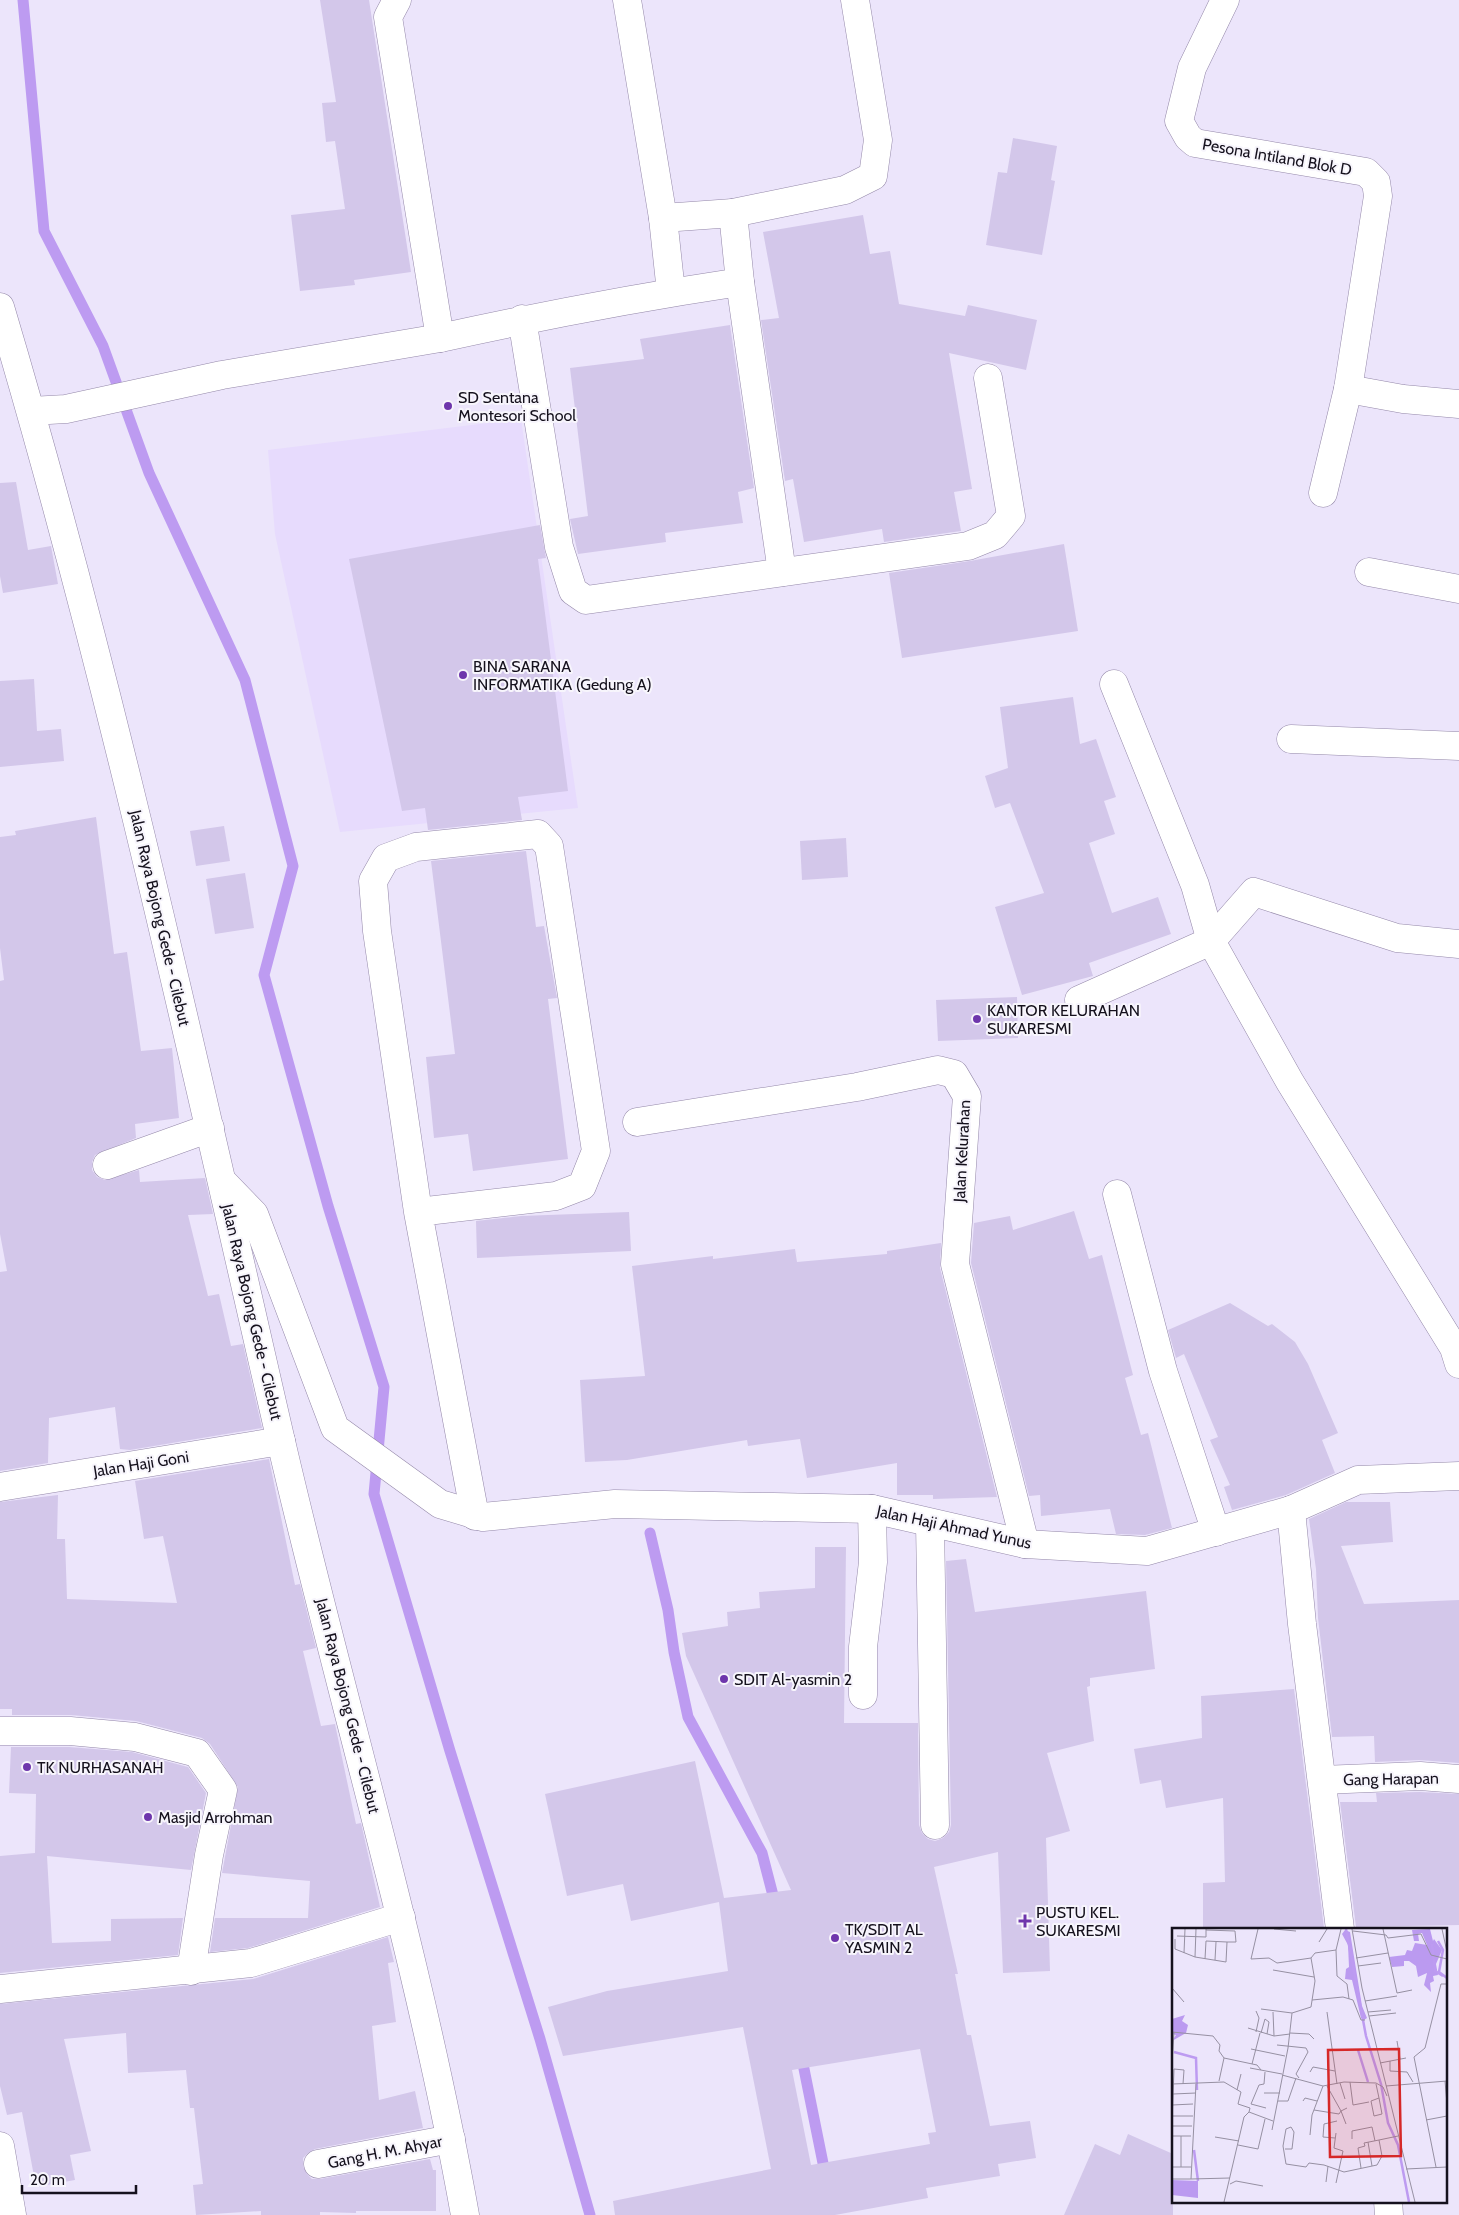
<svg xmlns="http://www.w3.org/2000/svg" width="1459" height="2215" viewBox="0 0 1459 2215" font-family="Cabin,sans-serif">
	<rect width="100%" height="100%" fill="#ece5fb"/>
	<path fill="#e7dbfd" d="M521 419 578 808 340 832 275 534 268 450Z"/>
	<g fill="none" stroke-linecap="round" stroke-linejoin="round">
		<g stroke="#bd9bf1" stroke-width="11">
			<path d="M23 0 44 231 103 346 149 473 245 680 293 866 264 975 328 1206 384 1387 374 1494 450 1751 540 2039 590 2215"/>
			<path d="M650 1533 668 1610 674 1652 688 1717 762 1853 776 1907"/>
			<path d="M801 2054 826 2178"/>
		</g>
	</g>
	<g fill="#d3c7ea" fill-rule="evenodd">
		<path d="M320 0H369L411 272 354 280 355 285 300 291 291 215 345 209 335 141 326 142 322 103 336 102Z"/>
		<path d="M1013 138 1057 146 1051 180 1055 181 1042 255 986 245 998 172 1007 173Z"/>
		<path d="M863 215 870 254 890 251 899 304 965 316 968 305 1037 320 1026 370 949 353 972 489 954 492 961 531 884 542 882 529 804 542 793 479 785 481 761 320 779 318 763 232Z"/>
		<path d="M730 325 754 488 738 492 743 523 665 533 666 542 578 554 570 519 588 516 570 368 644 359 640 339Z"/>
		<path d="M16 482 28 550 51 546 58 584 3 593 0 576V483Z"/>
		<path d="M540 525 546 558 538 559 568 791 518 797 522 820 428 830 425 808 402 811 349 559Z"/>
		<path d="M1064 544 1078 631 902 658 889 573 970 561Z"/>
		<path d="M34 679 37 731 61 729 64 761 0 767V681Z"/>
		<path d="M1073 697 1080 744 1096 739 1116 797 1104 801 1115 834 1089 843 1112 913 1158 897 1171 934 1089 963 1093 976 1022 995 995 907 1044 893 1010 803 995 808 985 776 1008 768 1000 707Z"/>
		<path d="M96 817 114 954 127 952 141 1051 172 1048 179 1118 135 1124 136 1138 95 1155 92 1162V1170L97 1177 105 1180 139 1170 140 1182 205 1178 213 1214 188 1215 208 1296 219 1294 231 1346 243 1344 262 1428 130 1450 120 1449 115 1407 49 1418 48 1463 0 1471V1272L7 1271 0 1234V981L4 980 0 948V837L16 835 15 831Z"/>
		<path d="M224 826 230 861 196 866 190 831Z"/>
		<path d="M846 838 848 877 802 880 800 841Z"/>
		<path d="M526 851 536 927 544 926 557 998 548 999 568 1159 473 1171 468 1134 434 1138 426 1057 455 1054 431 861Z"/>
		<path d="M245 873 254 928 215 934 206 879Z"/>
		<path d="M1017 997 1018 1038 938 1041 936 1000Z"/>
		<path d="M1074 1211 1089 1259 1102 1255 1133 1375 1125 1378 1141 1435 1148 1433 1172 1528 1145 1535 1116 1534 1110 1509 1041 1516 1040 1495 1029 1496 971 1263 974 1223 1010 1216 1013 1230Z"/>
		<path d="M629 1212 631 1251 477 1258 476 1221 521 1216Z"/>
		<path d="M941 1243 940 1268 997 1497 933 1499V1495H897V1463L807 1478 800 1439 748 1446 747 1440 627 1460 585 1462 580 1380 645 1376 632 1266 713 1256V1259L795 1249 797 1262 887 1254V1251Z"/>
		<path d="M1230 1303 1268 1326 1272 1324 1295 1342 1308 1364 1338 1433 1322 1440 1335 1473 1286 1495 1232 1510 1224 1487 1230 1485 1210 1440 1218 1437 1184 1354 1176 1358 1168 1330Z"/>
		<path d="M269 1459 295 1585 300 1584 316 1648 303 1651 321 1726 335 1724 356 1824 361 1823 380 1907 248 1948 210 1952 215 1918H308L310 1881 222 1873 238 1787 210 1744 202 1738 136 1721 71 1715H12V1709H0V1502L58 1495 57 1539H65L67 1599 177 1603 163 1536 144 1539 135 1481Z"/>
		<path d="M1346 1502H1390L1393 1542 1341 1546 1364 1604 1459 1600V1763L1419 1760 1375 1762 1374 1736 1332 1737 1318 1618 1316 1569 1309 1519Z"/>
		<path d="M815 1547H846L844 1723H918L919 1825 922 1833 928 1839 935 1841 943 1838 949 1832 951 1825 946 1561 966 1559 975 1612 1146 1591 1155 1669 1090 1678V1686L1087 1687 1094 1741 1047 1753 1070 1831 1046 1838 1050 1971 1003 1973 998 1852 934 1867 958 1974H955L967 2035H971L990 2126 1030 2121 1036 2158 998 2164 1000 2176 926 2188 928 2198 835 2215H615L613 2201 771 2169 743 2027 563 2056 548 2007 607 1991 728 1971 719 1902 631 1921 623 1884 567 1896 545 1794 695 1761 724 1898 791 1890 686 1656 682 1633 728 1626 727 1612 760 1608 759 1592 815 1588ZM920 2049 936 2132 928 2133 930 2144 811 2165 792 2070Z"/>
		<path d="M1294 1689 1324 1928 1203 1929V1883L1225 1882 1223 1798 1166 1808 1161 1780 1140 1784 1134 1749 1202 1738 1201 1696Z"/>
		<path d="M11 1747H69L132 1752 188 1767 206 1793 191 1870 47 1856 52 1943 111 1941V1919L183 1918 178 1955 0 1973V1856L35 1853 36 1794 9 1793Z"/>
		<path d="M1420 1792 1459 1794V1925L1356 1927 1340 1802H1377L1376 1793Z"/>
		<path d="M388 1937 394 1962 388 1963 396 2022 372 2026 379 2100 415 2091 423 2128 315 2149 308 2153 303 2158V2166L307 2174 312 2179H320L430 2159 433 2170H436V2211H356V2213L320 2212V2215H261V2211L196 2215 193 2185 203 2184 194 2108H190L186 2070 128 2073 126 2033 64 2039 91 2151 70 2155 75 2180 36 2187 22 2112 7 2115 0 2086V2004L253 1979Z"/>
		<path d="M1128 2134 1173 2154V2215H1064L1095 2144 1120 2155Z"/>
	</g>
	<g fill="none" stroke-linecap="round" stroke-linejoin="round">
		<g stroke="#9488a9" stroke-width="29">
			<g id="street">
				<path d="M627 0 663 218 671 292"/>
				<path d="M1225 0 1192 68 1179 121 1188 137 1195 143 1366 172 1376 182 1378 196 1348 389 1323 493"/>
				<path d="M663 218 733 213"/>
				<path d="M740 282 782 572"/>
				<path d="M522 319 559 547 573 591 586 600 968 546 995 535 1011 516 988 378"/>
				<path d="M440 338C540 316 640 297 740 282L733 213 845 190 873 176 878 140 855 0"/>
				<path d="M1348 389 1403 399 1459 404"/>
				<path d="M31 411 66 409 222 375 440 338 388 17 397 0"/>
				<path d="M1369 572 1459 589"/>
				<path d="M1291 739 1459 746"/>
				<path d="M1459 944 1397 938 1254 892 1211 941 1290 1082 1454 1348 1459 1364"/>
				<path d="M1079 1000 1211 941 1195 885 1114 684"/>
				<path d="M637 1122 857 1087 938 1070 954 1074 967 1096 955 1264 1025 1544"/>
				<path d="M107 1165 210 1128"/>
				<path d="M223 1182 254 1214 335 1428 440 1504 483 1517 615 1504 872 1509 1025 1544 1147 1551 1291 1510 1358 1480 1459 1476"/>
				<path d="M1117 1194 1163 1371 1216 1532"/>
				<path d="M418 1212 556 1196 582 1186 596 1151 549 846 538 834 416 847 386 858 373 881 377 931 418 1212 475 1516"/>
				<path d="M0 1487 281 1441"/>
				<path d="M1291 1510 1302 1624 1340 1929"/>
				<path d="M930 1523 935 1825"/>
				<path d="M863 1695V1647L873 1562 872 1509"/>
				<path d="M0 1731H70L135 1737 197 1753 223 1790 209 1855 191 1971"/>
				<path d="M1322 1780 1420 1776 1459 1779"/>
				<path d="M0 1989 251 1963 401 1917"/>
				<path d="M0 2146 12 2215"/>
				<path d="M318 2164 451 2139"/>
				<path d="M1388 2201 1389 2215"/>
			</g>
		</g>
		<g stroke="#9488a9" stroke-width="29">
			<path id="secondary" d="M0 307C111 679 193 1059 280 1437 340 1697 418 1952 465 2215"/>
		</g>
		<use href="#street" stroke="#fff" stroke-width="28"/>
		<use href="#secondary" stroke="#fff" stroke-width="28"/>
	</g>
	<g fill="#6e36ac" stroke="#f7f5fc" stroke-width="2">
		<circle cx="448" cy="406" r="5"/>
		<circle cx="463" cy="675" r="5"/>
		<circle cx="977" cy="1019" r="5"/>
		<circle cx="724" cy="1679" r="5"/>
		<circle cx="27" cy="1767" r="5"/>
		<circle cx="148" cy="1817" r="5"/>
		<path d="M1022.5 1913.5h5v5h5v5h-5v5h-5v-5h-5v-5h5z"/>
		<circle cx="835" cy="1938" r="5"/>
	</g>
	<g text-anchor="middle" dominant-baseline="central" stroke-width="4" stroke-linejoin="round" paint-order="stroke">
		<g font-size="16" fill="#15111d" stroke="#f7f5fc">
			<text transform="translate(1277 157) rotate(10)">Pesona Intiland Blok D</text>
			<text transform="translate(160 918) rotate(77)">Jalan Raya Bojong Gede - Cilebut</text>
			<text transform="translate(962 1151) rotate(-87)">Jalan Kelurahan</text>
			<text transform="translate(252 1312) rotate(77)">Jalan Raya Bojong Gede - Cilebut</text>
			<text transform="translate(141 1464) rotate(-9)">Jalan Haji Goni</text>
			<text transform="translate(954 1527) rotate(12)">Jalan Haji Ahmad Yunus</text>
			<text transform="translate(348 1706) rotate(76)">Jalan Raya Bojong Gede - Cilebut</text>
			<text transform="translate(1391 1779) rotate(-1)">Gang Harapan</text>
			<text transform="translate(385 2152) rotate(-11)">Gang H. M. Ahyar</text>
		</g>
		<g font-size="16" fill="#15111d" stroke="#f7f5fc" text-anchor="start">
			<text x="458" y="397">SD Sentana<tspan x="458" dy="18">Montesori School</tspan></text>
			<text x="473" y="666">BINA SARANA<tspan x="473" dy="18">INFORMATIKA (Gedung A)</tspan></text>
			<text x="987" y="1010">KANTOR KELURAHAN<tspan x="987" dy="18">SUKARESMI</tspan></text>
			<text x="734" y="1679">SDIT Al-yasmin 2</text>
			<text x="37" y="1767">TK NURHASANAH</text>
			<text x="158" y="1817">Masjid Arrohman</text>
			<text x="1036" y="1912">PUSTU KEL.<tspan x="1036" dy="18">SUKARESMI</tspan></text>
			<text x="845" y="1929">TK/SDIT AL<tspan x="845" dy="18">YASMIN 2</tspan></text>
		</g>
	</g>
	<g transform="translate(1172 1928)">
		<rect width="275" height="275" fill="#ece5fb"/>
		<path d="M258 1 261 13 262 11 270 22 264 36 266 47 261 48 262 53 258 55 259 64 252 57 255 45 246 49 244 38 237 33H232V38L220 39 217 29 233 27 235 22 240 23 243 15 255 17 250 5 246 6 247 13H242L240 2ZM173 2 178 4 190 78 195 90 192 92 189 90 180 52 173 51 174 41 177 39 176 17 170 6ZM13 87 10 93 16 97 14 105 0 113 4 107 0 106V91ZM0 252 26 253V270L0 267Z" fill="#bb9af0"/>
		<path fill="none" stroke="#bd9bf1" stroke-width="2.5" d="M174 1 194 108 209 156 216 195 226 217 237 274M266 13 271 22 267 44 275 50M260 16 263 43 271 48M186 122 196 154M2 124 24 130 25 162M22 222 26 253"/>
		<path fill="none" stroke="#9690a2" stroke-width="1" d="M86 1 79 31 97 30 105 35 139 30M102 1 124 3M169 1 164 22 165 48 175 56 177 71M180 1 190 60 243 274M211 1 225 65M270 1 275 24M34 2 63 3 64 14H55M181 3 214 7 216 10 249 6 259 27 275 31M5 8 34 9V1M3 11V21L23 29 54 34 55 14 34 13M147 14 155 1M12 25 13 1M23 29 24 1M139 30 143 25 164 22M184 30 216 25M33 31 34 13M43 32 44 14M186 38 209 35M101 42 142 49M0 60 12 74M225 65 240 62M140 72 171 69 181 72 189 92H193M193 73 225 68M89 81 120 85M84 83 87 90 84 104M101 84 102 108M155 84 165 156M196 84 219 82M197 88 224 85M76 100 102 108 118 106M0 104 41 108 48 117 47 123 52 130M89 105 93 91 97 94 95 106M118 105 137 106 142 111M225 113 228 131M105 117 134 120 136 124 124 146 127 150M79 121 113 128M52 130 85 137 89 142M218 133V143L235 144 241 154M0 134 2 104M208 135 234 130M80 136 88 105M78 140 110 146M93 144 92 156 87 157 79 176 94 180M138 144 141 139 163 143M110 147 151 158 172 154 204 155 211 159 215 168M47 153 52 130M273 153 275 176M178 154 181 177 197 174M168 155 173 171M0 156 52 154 69 164 66 176 78 180 77 184M204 156 207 170 210 186 202 188 199 173 207 170M214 158 275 153M65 162 69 146M92 165H108M1 166 24 165M106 173H116L124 150M131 173 133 170 145 173M0 177 21 176M142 182 167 186 169 183 155 158M77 184 101 193M0 188H21M254 192 275 188M0 196 2 141 12 142 11 156M174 196 169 183 175 180M0 198H20M100 202 116 120 120 85 139 79 143 53 139 30M164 205 162 220 171 223 164 255M138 207 140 187 151 158M0 208H19M43 209 67 213M163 210 151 209 152 196 165 193M180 211V203L200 199 203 213M196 214 200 238M66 217 86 221 93 191M113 221H120L122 204 119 199 114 201 111 218 114 236 134 239 137 235 152 237 172 244 205 237 210 228 207 212 226 208M0 239H19M9 239V208M264 239 242 129 253 120 269 56H275M189 240 186 220 193 218 192 215 207 212M234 241 275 239M0 251H19L24 156M19 251 58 250M154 254 156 238M58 256 64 253 91 258M52 274 72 189 77 184"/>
		<path fill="#d62828" fill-opacity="0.15" stroke="#d62828" stroke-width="2.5" d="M227 121 229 228 158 229 156 122Z"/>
		<rect width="275" height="275" fill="none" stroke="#15111d" stroke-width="2.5"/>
	</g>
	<path d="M22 2185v8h114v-8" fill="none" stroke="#15111d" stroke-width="2.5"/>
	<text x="30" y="2185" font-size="15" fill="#15111d" stroke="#f7f5fc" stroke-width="4" paint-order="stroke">20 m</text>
</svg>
